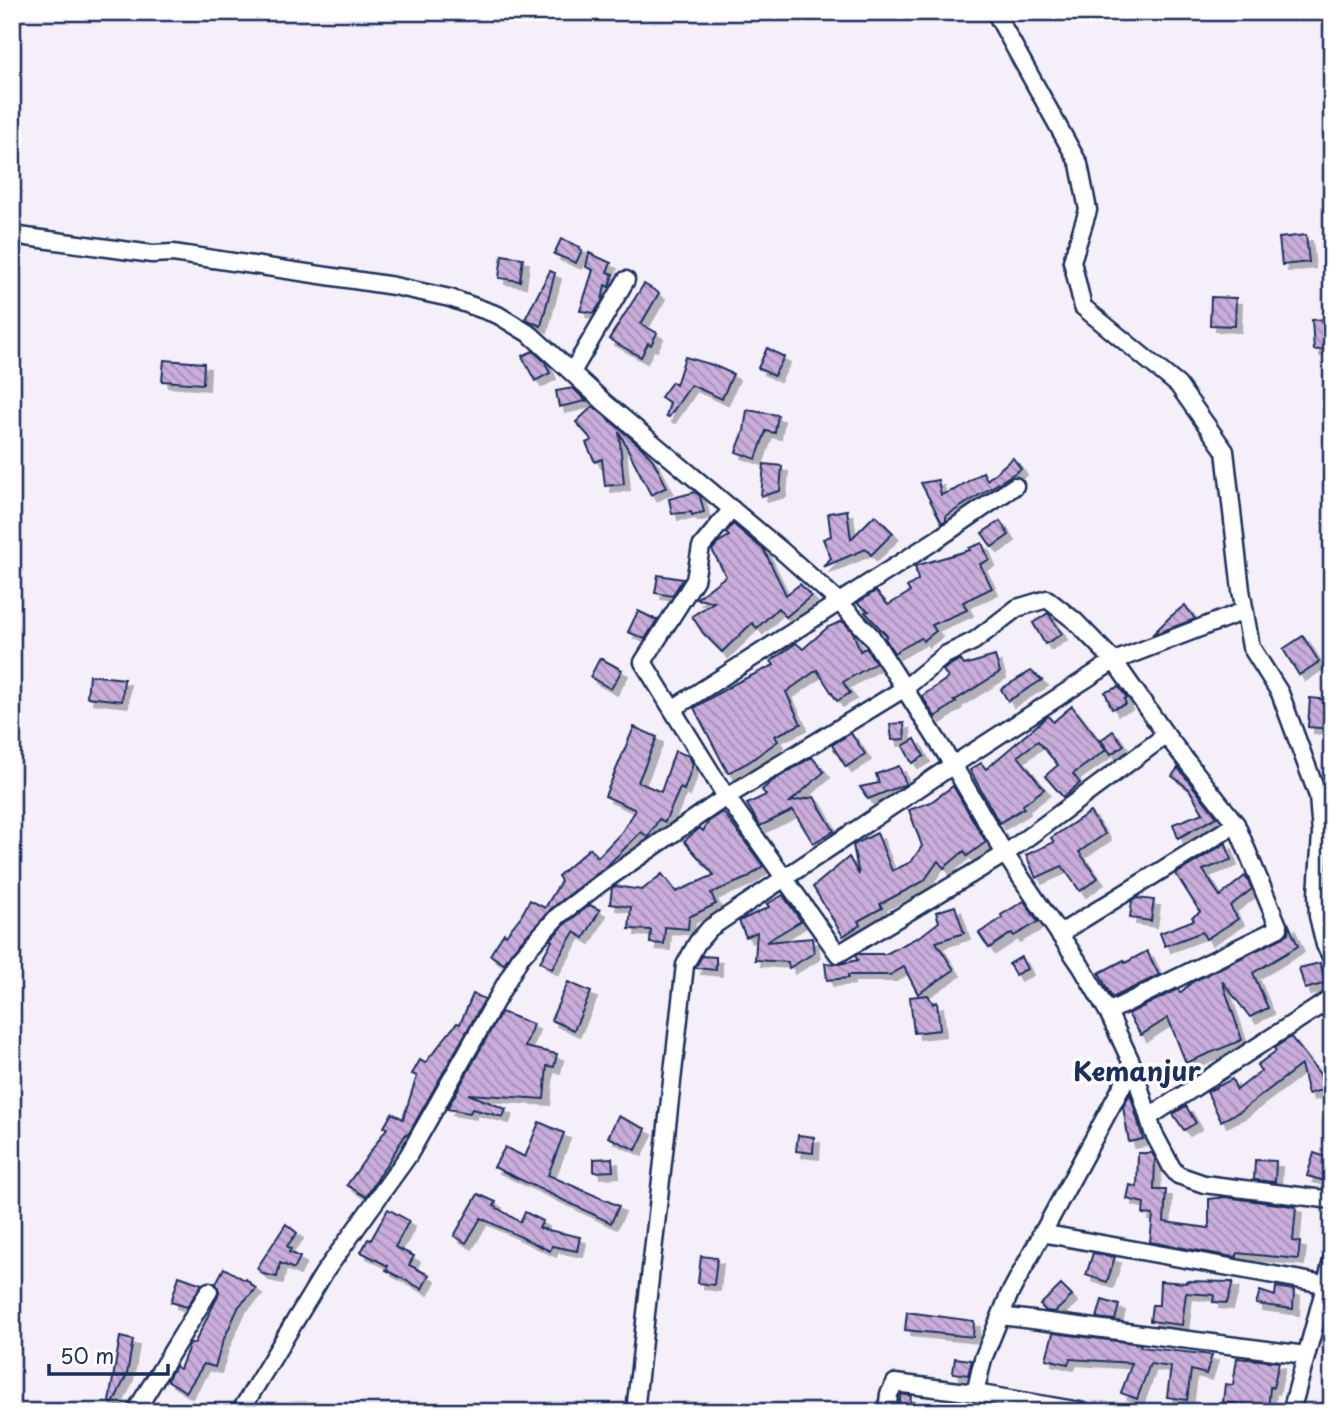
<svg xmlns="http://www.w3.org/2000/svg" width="1344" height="1424" viewBox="0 0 1344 1424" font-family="'Playpen Sans',sans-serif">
	<defs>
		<pattern id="building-back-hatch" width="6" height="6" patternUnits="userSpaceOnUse" patternTransform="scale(1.75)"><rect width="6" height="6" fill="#c9adda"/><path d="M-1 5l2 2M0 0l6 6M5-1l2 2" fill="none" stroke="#a28db4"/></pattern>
		<filter id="shadow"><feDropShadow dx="6" dy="6" stdDeviation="0" flood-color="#0004"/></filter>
	</defs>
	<rect width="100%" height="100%" fill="#f4eff8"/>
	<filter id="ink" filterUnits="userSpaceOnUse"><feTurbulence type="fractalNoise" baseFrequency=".0143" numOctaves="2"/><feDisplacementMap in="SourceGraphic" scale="14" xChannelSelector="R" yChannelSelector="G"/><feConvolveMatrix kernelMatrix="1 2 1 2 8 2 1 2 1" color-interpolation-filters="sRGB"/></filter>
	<g filter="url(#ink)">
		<g fill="url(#building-back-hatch)" stroke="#1b2f5e" stroke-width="2" filter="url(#shadow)">
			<path d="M1306 235 1309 262 1282 265 1279 238Z"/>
			<path d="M561 239 580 247 579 249 582 250 576 263 554 254Z"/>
			<path d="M589 253 611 263 607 272 613 274 609 287 605 285 602 301 594 313 580 311 593 270 586 267Z"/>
			<path d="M502 255 523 258 520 281 499 278Z"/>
			<path d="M550 271 555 273 541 326 525 319Z"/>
			<path d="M644 284 659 293 641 324 657 333 651 345 648 343 641 357 609 339Z"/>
			<path d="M1211 297 1236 298 1235 326 1210 325Z"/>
			<path d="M1330 319 1332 349 1314 350 1312 320Z"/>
			<path d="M767 348 784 357 774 376 758 368Z"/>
			<path d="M533 351 545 362 550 373 535 381 522 356Z"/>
			<path d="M685 357 713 365 733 374 722 399 691 385 669 417 666 416 670 403 661 397 672 382 676 385Z"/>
			<path d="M164 360 204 363 203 384 162 381Z"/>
			<path d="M573 388 586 401 559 407 556 391Z"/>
			<path d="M593 406 640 446 653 460 667 487 651 495 619 432 624 484 605 486 602 459 595 462 586 443 592 440 576 422Z"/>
			<path d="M747 410 778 415 775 433 766 431 756 459 736 452 744 431Z"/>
			<path d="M1013 458 1021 469 946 516V520L942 523 921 483 938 480 941 495 954 490 983 472 987 480Z"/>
			<path d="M764 464 782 466 780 491 761 496Z"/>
			<path d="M695 492 700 496 704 512 692 515 691 512 672 514 669 499Z"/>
			<path d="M847 510 851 539 875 515 893 533 871 555 866 549 823 567 831 558 823 539 831 536 828 513Z"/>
			<path d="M1000 521 1009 535 992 547 982 533Z"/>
			<path d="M733 524 764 550 786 595 800 584 811 596 786 617 778 608 757 628 752 623 722 652 703 633 692 616 714 602 696 599 726 576 712 550 719 542 729 536 726 533Z"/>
			<path d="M982 543 989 560 980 564 992 588 963 602 967 610 932 625 936 631 923 641 921 638 894 653 885 638 887 636 865 612 869 611 857 603 876 591 888 605 910 592 907 587 918 580 915 566 970 550 969 548Z"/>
			<path d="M658 575 683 579 672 596 655 593Z"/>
			<path d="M1185 605 1195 619 1152 635 1170 617Z"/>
			<path d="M638 611 657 620 645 639 628 632Z"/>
			<path d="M1048 613 1062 634 1045 644 1033 623Z"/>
			<path d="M843 621 853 632 860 651 866 648 876 663 843 682 850 693 837 701 817 670 786 692 801 724 775 736 778 741 749 762 728 773 694 708 736 683 774 665 771 661 796 643 803 649 828 627Z"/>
			<path d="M1303 636 1319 662 1299 675 1283 649Z"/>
			<path d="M995 656 1000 672 954 701 956 702 935 717 922 696 948 678 943 670 960 659 964 665Z"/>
			<path d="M600 658 622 670 611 689 590 677Z"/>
			<path d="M1031 671 1042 680 1008 701 1001 689Z"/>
			<path d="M89 675 124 679 122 701 87 697Z"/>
			<path d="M1119 687 1127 698 1124 699 1126 704 1112 709 1105 692Z"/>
			<path d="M1310 698 1329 700 1328 707H1332V729L1308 727Z"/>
			<path d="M1072 706 1106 750 1073 774 1080 783 1063 797 1045 776 1058 765 1038 741 1018 756 1044 789 1023 805 1024 808 999 823 970 770 981 763 986 769 1048 716 1053 722Z"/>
			<path d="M904 723 905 739 892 740 890 724Z"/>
			<path d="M634 727 657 737 638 782 661 792 675 751 689 756 693 764 684 790 680 788 665 822 659 819 648 837 641 832 607 866 552 908 512 951 504 964 490 955 504 933 506 935 521 916 530 900 545 908 561 881 558 876 590 848 598 857 621 833 636 810 605 796Z"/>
			<path d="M1113 731 1124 745 1111 754 1101 740Z"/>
			<path d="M851 733 865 754 846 767 832 745Z"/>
			<path d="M915 739 924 756 912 763 903 746Z"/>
			<path d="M812 757 824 772 790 802 814 797 834 831 813 843 793 810 760 826 747 804 766 795 762 790 771 782Z"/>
			<path d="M899 766 906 784 868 799 860 787 879 783 876 774Z"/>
			<path d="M1178 768 1217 817 1178 838 1173 824 1203 813 1189 789 1172 776Z"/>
			<path d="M953 786 986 842 967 856 964 851 944 868 938 861 924 881 880 904 882 908 858 921 860 925 843 936 813 887 849 857 859 875 853 845 877 833 892 871 911 862 922 846 909 810 931 802Z"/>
			<path d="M723 812 763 866 747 878 711 893 716 904 689 917 688 929 665 927 664 944 650 943 651 930 629 929 631 907 610 904 612 888 615 886 642 890 662 874 676 892 714 875 684 841 700 828 703 831 708 822Z"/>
			<path d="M1090 812 1105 834 1079 852 1098 878 1080 891 1062 866 1036 878 1026 855 1054 842 1051 838Z"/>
			<path d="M1226 843 1231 860 1203 870 1220 896 1245 876 1247 879 1252 889 1230 906 1238 919 1206 939 1202 932 1165 946 1160 933 1194 920 1192 917 1200 912 1176 874Z"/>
			<path d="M783 895 801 921 766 942 812 938 814 953 789 968 788 962 755 960 757 932 746 937 739 921 769 907 767 904Z"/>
			<path d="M1137 898 1154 900 1151 921 1130 918 1132 901Z"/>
			<path d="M1024 901 1038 922 1014 936 1012 933 989 948 979 933 1002 918 1001 915Z"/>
			<path d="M590 905 600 910 584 938 574 932 552 969 540 962 552 941 550 940 565 924Z"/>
			<path d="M955 906 964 933 936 942 954 970 918 994 904 967 890 975H848V978L827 980 825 963 839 964 858 960 855 956 858 954H886L922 935 939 922 936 912Z"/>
			<path d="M1289 925 1298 946 1253 973 1268 1008 1250 1017 1222 981 1242 1040 1186 1063 1168 1018 1141 1035 1128 1014 1178 989 1180 993 1192 982 1284 937 1288 933Z"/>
			<path d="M1147 951 1159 975 1112 998 1099 973 1124 960 1125 963Z"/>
			<path d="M702 956 716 957V970L695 968Z"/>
			<path d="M1021 957 1027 969 1015 975 1009 964Z"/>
			<path d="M1320 963 1326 983 1305 989 1299 968Z"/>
			<path d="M568 982 591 992 574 1030 551 1020Z"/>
			<path d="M473 994 485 999 408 1135 406 1134 366 1197 347 1185 387 1128 384 1127 392 1113 403 1119 417 1076 412 1074 420 1060 425 1063 457 1023 460 1024Z"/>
			<path d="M928 995 933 1004 937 1002 940 1030 914 1033 910 997Z"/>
			<path d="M501 1012 533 1024 525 1047 557 1054 554 1067 547 1066 544 1099 468 1094 506 1109 503 1117 472 1109 470 1113 447 1109Z"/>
			<path d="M1291 1037 1322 1077 1325 1089 1308 1094 1301 1065 1241 1111 1221 1121 1207 1092 1232 1079 1237 1090 1261 1071 1257 1065 1276 1051 1274 1048Z"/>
			<path d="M1130 1093 1143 1139 1129 1142 1123 1107Z"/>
			<path d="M1186 1106 1196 1123 1184 1130 1173 1114Z"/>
			<path d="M618 1116 646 1129 636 1150 608 1137Z"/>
			<path d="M539 1122 564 1133 548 1175 619 1206 611 1223 494 1167 505 1147 525 1157Z"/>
			<path d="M798 1135 814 1137 813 1153 796 1151Z"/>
			<path d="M1138 1153H1152L1155 1158 1154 1190H1166L1164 1222 1209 1228V1199L1225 1197 1292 1206 1296 1207 1293 1241 1300 1242 1298 1259 1237 1253V1257L1228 1256 1150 1242 1153 1215 1143 1214 1144 1203 1127 1199 1130 1185 1137 1187Z"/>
			<path d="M1314 1153 1332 1159 1325 1181 1307 1176Z"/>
			<path d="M612 1158 613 1171 594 1172V1159Z"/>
			<path d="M1255 1160 1276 1161 1275 1182 1254 1180Z"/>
			<path d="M478 1194 496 1202 494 1206 520 1222 525 1212 543 1221 539 1228 580 1237 577 1251 552 1246 550 1251 481 1218 466 1243 454 1236Z"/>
			<path d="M388 1209 409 1221 395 1247 414 1256 409 1265 429 1275 422 1289 386 1270 388 1266 361 1252 368 1239 371 1240Z"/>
			<path d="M286 1224 297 1233 287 1246 291 1249 289 1252 300 1257 294 1269 280 1263 277 1277 263 1274 257 1268Z"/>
			<path d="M1093 1253 1115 1257 1107 1282 1086 1275Z"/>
			<path d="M701 1256 717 1258 714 1285 698 1283Z"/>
			<path d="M224 1268 245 1280 246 1279 256 1289 239 1306 223 1341 215 1367 204 1364 186 1392 167 1380 175 1366 180 1369 190 1343 194 1344 218 1296 219 1291 216 1283Z"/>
			<path d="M179 1276 202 1284 187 1307 171 1302Z"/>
			<path d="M1160 1281 1186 1283V1281L1233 1282 1227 1303 1213 1302 1214 1295 1186 1293 1182 1325 1150 1321 1152 1305H1159Z"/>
			<path d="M1061 1285 1072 1296 1055 1312 1046 1311 1040 1305Z"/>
			<path d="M1276 1287 1294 1290 1293 1309 1256 1304 1260 1291 1275 1296Z"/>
			<path d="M1102 1300 1119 1305 1115 1320 1097 1318Z"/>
			<path d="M907 1312 974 1321 973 1337 905 1330Z"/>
			<path d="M1053 1333 1141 1344 1140 1347 1212 1355 1206 1374 1191 1370 1187 1400 1167 1397 1171 1367 1150 1364 1137 1399 1121 1393 1132 1363 1070 1359 1068 1364 1046 1359Z"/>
			<path d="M120 1337 133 1340 127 1374 113 1404 109 1402Z"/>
			<path d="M955 1358 972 1360 968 1375 953 1373Z"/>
			<path d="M1237 1358 1279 1362 1273 1388 1270 1387 1268 1412H1250V1409L1237 1408 1238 1404 1223 1402 1225 1384 1233 1385Z"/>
			<path d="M901 1394 911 1396 909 1412H898Z"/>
		</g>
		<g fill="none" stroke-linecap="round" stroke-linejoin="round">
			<g stroke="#1b2f5e" stroke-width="21">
				<g id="street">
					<path d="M995 12 1079 164 1088 210 1072 261 1083 307 1178 385 1225 451 1241 590 1251 647 1280 693 1318 796 1321 834 1317 894 1318 916 1325 945 1332 958"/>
					<path d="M12 235 152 254 173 253 394 286 450 298 498 315 531 335 605 403 782 551 838 601 871 636 953 765 1005 854 1081 966 1108 1012 1133 1066 1153 1132 1172 1168 1178 1175 1204 1184 1332 1200"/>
					<path d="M572 372 626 280"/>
					<path d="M732 509 701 547 695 580 643 662 722 790 838 954 1005 854 1166 735"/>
					<path d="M674 708 936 540 1015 486"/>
					<path d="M1059 934 1236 824"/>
					<path d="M1149 1117 1332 998"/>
					<path d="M1041 1233 1324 1284"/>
					<path d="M1001 1316 1306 1355"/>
					<path d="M975 1393 1086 1412"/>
					<path d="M135 1412 209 1291"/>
					<path d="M240 1412 324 1273 408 1156 520 958 558 916 601 883 723 799 905 688 945 655 974 641 1017 608 1047 599 1075 621 1114 661 1166 735 1236 824 1279 928 1108 1012"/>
					<path d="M635 1412 685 965 697 943 710 928 953 765 1114 661 1244 611"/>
					<path d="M887 1412 889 1394 895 1383 975 1393 983 1359 1009 1295 1133 1066"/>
					<path d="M1291 1412 1332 1261"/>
				</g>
			</g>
			<use href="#street" stroke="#fff" stroke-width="16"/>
		</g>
	</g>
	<g text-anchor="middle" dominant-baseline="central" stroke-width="7" stroke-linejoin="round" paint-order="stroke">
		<g font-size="26" font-weight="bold" fill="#1b2f5e" stroke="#fff">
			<text x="1137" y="1070">Kemanjur</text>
		</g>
	</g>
	<rect width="1344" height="1424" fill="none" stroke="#fff" stroke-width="42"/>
	<rect x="21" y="21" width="1302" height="1382" fill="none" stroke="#1b2f5e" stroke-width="2.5" filter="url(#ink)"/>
	<path d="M49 1364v10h119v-10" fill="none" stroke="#1b2f5e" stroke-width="3.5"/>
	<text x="60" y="1364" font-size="21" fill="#1b2f5e" stroke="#ffffff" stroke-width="5" paint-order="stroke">50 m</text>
</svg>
